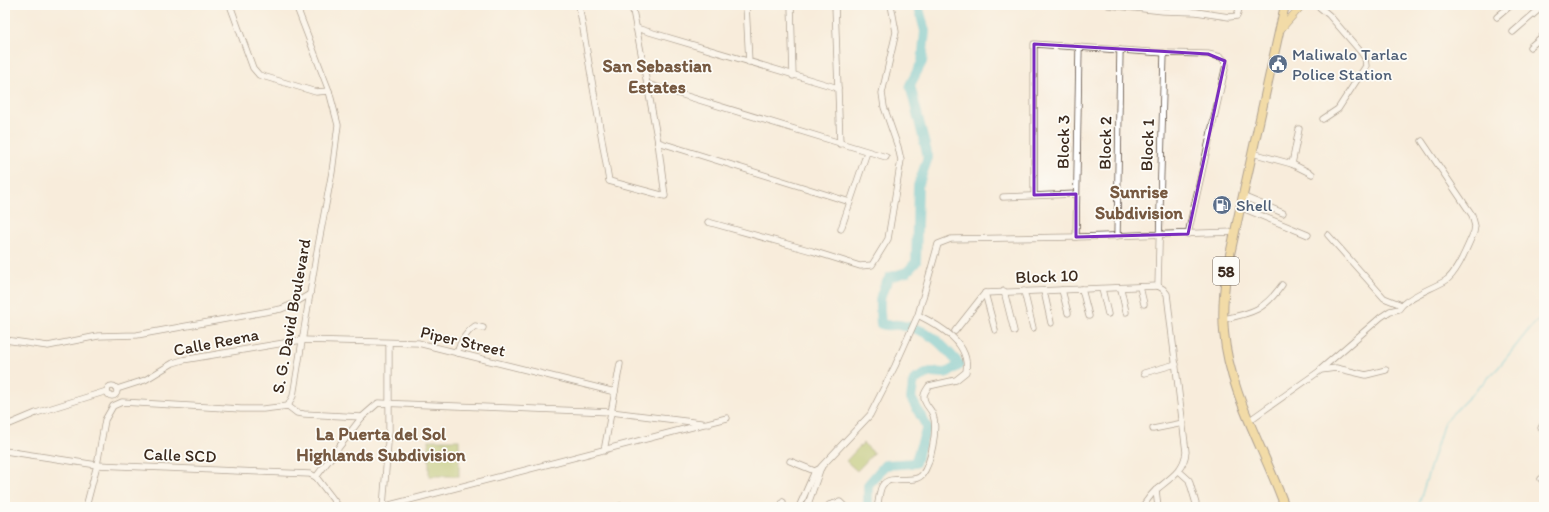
<svg xmlns="http://www.w3.org/2000/svg" width="1549" height="512" viewBox="0 0 1549 512" font-family="Itim,sans-serif">
	<rect width="100%" height="100%" fill="#fdfcf7"/>
	<filter id="ink" filterUnits="userSpaceOnUse"><feTurbulence type="fractalNoise" baseFrequency=".025" numOctaves="2"/><feDisplacementMap in="SourceGraphic" scale="8" xChannelSelector="R" yChannelSelector="G"/><feConvolveMatrix kernelMatrix="1 2 1 2 8 2 1 2 1" color-interpolation-filters="sRGB"/></filter>
	<filter id="wash" filterUnits="userSpaceOnUse"><feTurbulence type="fractalNoise" baseFrequency=".012" numOctaves="4" result="noise"/><feDisplacementMap in="SourceGraphic" scale="16" xChannelSelector="R" yChannelSelector="G"/><feGaussianBlur stdDeviation="0.9" result="paint"/><feColorMatrix in="noise" values="0 0 0 0 0 0 0 0 0 0 0 0 0 0 0 0 0 1.4 0 .05"/><feComposite in="paint" operator="in"/></filter>
	<g filter="url(#wash)">
		<rect width="100%" height="100%" fill="#f8ecdb"/>
		<g fill="#abc064" stroke="#737541">
			<rect x="429" y="440" width="30" height="36"/>
			<path d="M863 443 874 453 857 471 846 461Z"/>
		</g>
		<g fill="none" stroke-linecap="round" stroke-linejoin="round">
			<path stroke="#56c3cf" stroke-width="1.5" d="M1418 507 1444 422 1498 368 1531 327 1544 314"/>
			<path stroke="#56c3cf" stroke-width="10" d="M868 507V485L885 465 915 463 927 427 911 398 914 380 930 372 946 373 960 365C941 343 930 329 899 325 892 324 890 327 881 324 879 303 878 295 890 277L907 272 916 262 918 186 928 157 910 85 922 62 925 31 918 5"/>
		</g>
	</g>
	<g filter="url(#ink)">
		<g fill="none" stroke-linecap="round" stroke-linejoin="round">
			<g stroke="#57473a" stroke-width="7">
				<g id="minor">
					<path d="M230 5 253 68 259 75 316 92 329 91"/>
					<path d="M579 5 609 181 665 196 658 142 632 5"/>
					<path d="M746 5 749 62"/>
					<path d="M791 5 793 76"/>
					<path d="M835 5 840 144"/>
					<path d="M1108 5 1163 11 1196 12 1229 17 1237 16 1240 5"/>
					<path d="M1317 5 1329 15 1361 52 1365 58 1366 66 1338 109 1323 119"/>
					<path d="M1497 17 1511 5"/>
					<path d="M636 28 838 88"/>
					<path d="M1513 32 1544 5"/>
					<path d="M1530 47 1544 35"/>
					<path d="M647 84 886 157"/>
					<path d="M658 142 850 202"/>
					<path d="M1252 153 1292 164 1299 129"/>
					<path d="M1292 164 1312 174"/>
					<path d="M1034 195V44L1164 53 1208 54 1221 57 1225 61 1226 65 1188 234"/>
					<path d="M1242 196 1283 213"/>
					<path d="M1003 197 1076 194"/>
					<path d="M1240 207 1308 235"/>
					<path d="M708 222 812 251 860 266 872 265 888 239 901 160 898 147 884 107 882 93 896 32 891 5"/>
					<path d="M841 229 867 152"/>
					<path d="M1328 235 1384 298 1399 304 1402 305C1414 294 1431 289 1445 281 1457 274 1468 245 1474 232L1475 226 1472 215 1422 141"/>
					<path d="M1117 236 1120 50"/>
					<path d="M1076 237 1079 47"/>
					<path d="M1158 286 1164 53"/>
					<path d="M1140 287 1144 304"/>
					<path d="M1082 289 1089 316"/>
					<path d="M1102 289 1108 314"/>
					<path d="M1121 289 1126 312"/>
					<path d="M1062 290 1068 313"/>
					<path d="M1004 291 1014 331"/>
					<path d="M1024 291 1033 328"/>
					<path d="M1044 291 1051 323"/>
					<path d="M985 293 995 330"/>
					<path d="M1224 319C1253 313 1264 310 1282 285"/>
					<path d="M955 331 985 293 1158 286"/>
					<path d="M5 340 48 346 98 336 137 335 281 309 293 304 310 294"/>
					<path d="M457 353C460 342 465 333 475 326L483 328"/>
					<path d="M1321 369 1381 317 1390 311 1399 309 1402 305"/>
					<path d="M1144 373 1176 364"/>
					<circle cx="112" cy="391" r="5"/>
					<path d="M117 389 145 380 173 363 183 360 302 340 418 343 615 392"/>
					<path d="M288 406 293 396 316 257 332 172 338 125 329 91 296 5"/>
					<path d="M288 406 297 413 304 414 362 417"/>
					<path d="M1250 420 1321 370 1336 368 1366 375 1386 370"/>
					<path d="M1544 423 1541 428 1544 433"/>
					<path d="M5 426 36 413 107 391"/>
					<path d="M1153 429 1183 423"/>
					<path d="M5 451 97 465 310 474 316 477 339 507"/>
					<path d="M604 451 620 364"/>
					<path d="M790 461 817 472"/>
					<path d="M1179 471 1189 480 1197 507"/>
					<path d="M316 477 362 417 378 403 611 412 709 424"/>
					<path d="M1541 479 1544 482"/>
					<path d="M1156 490 1158 507"/>
					<path d="M86 507 97 465 105 420 113 406 122 402 241 409H263L288 406"/>
					<path d="M382 507 727 418"/>
					<path d="M383 507 389 430V343"/>
					<path d="M617 507 620 506"/>
					<path d="M780 507 783 502"/>
					<path d="M799 507 815 471 821 468"/>
					<path d="M807 507 821 467 870 415 895 366 918 315 938 244 951 239 1076 237 1235 232"/>
					<path d="M828 507 829 505 840 502 845 507"/>
					<path d="M877 507C879 501 879 491 882 486 890 473 913 485 922 475 931 464 938 428 933 415 931 408 923 404 924 396 924 393 927 389 929 386L956 380 966 372C971 343 940 326 918 315"/>
					<path d="M1142 507C1147 501 1150 495 1156 490 1169 479 1184 471 1186 452L1167 294 1163 289 1158 286"/>
				</g>
			</g>
			<g stroke="#57473a" stroke-width="8">
				<path id="major" d="M1280 30 1302 5"/>
			</g>
			<g stroke="#57473a" stroke-width="10">
				<path id="highway" d="M1285 507C1265 450 1229 393 1224 332 1222 310 1224 289 1227 268L1285 5"/>
			</g>
			<use href="#minor" stroke="#fff" stroke-width="5.5"/>
			<use href="#major" stroke="#ebc669" stroke-width="7"/>
			<use href="#highway" stroke="#ebc669" stroke-width="8"/>
		</g>
	</g>
	<path d="M0 0H1549V512H0ZM1034 44 1208 54 1225 61 1188 234 1076 237V194L1034 195Z" fill="#f8ecdb" fill-opacity=".55" fill-rule="evenodd"/>
	<path fill="none" stroke="#7b2cbf" stroke-width="3" stroke-linejoin="round" d="M1034 44 1208 54 1225 61 1188 234 1076 237V194L1034 195Z"/>
	<defs>
		<g id="civic-disc" transform="scale(1)"><circle r="9.5" fill="#5c6f8a" stroke="#fdfcf7"/><path d="M-.6-6.5H3V-4.5H.6V-3L4-1V1h2V6H-6V1h2V-1L-.6-3ZM-1.2 2.5V6h2.4V2.5Z" fill="#fff"/></g>
		<g id="fuel-disc" transform="scale(1)"><circle r="9.5" fill="#5c6f8a" stroke="#fdfcf7"/><path d="M-5.5-6h7V0h2V4h1.3V-2.5L3-4.5l.8-.8L6-3V5H2.5V1h-1V6h-7ZM-4.2-4.7v3.2H.2V-4.7Z" fill="#fff"/></g>
	</defs>
	<g fill-rule="evenodd">
		<use href="#civic-disc" x="1278" y="64"/>
		<use href="#fuel-disc" x="1222" y="205"/>
	</g>
	<g text-anchor="middle" dominant-baseline="central" stroke-width="3.5" stroke-linejoin="round" paint-order="stroke">
		<rect fill="#fdfcf7" stroke="#75695f" stroke-width="1" x="1213" y="257" width="26" height="28" rx="3"/>
		<g font-size="16" font-weight="bold" fill="#3b2a1e">
			<text x="1226" y="271">58</text>
		</g>
		<g font-size="17" fill="#4e5e75" stroke="#fdfcf7" text-anchor="start">
			<text x="1292" y="54">Maliwalo Tarlac<tspan x="1292" dy="20">Police Station</tspan></text>
			<text x="1236" y="205">Shell</text>
		</g>
		<g font-size="17" fill="#3b2a1e" stroke="#fdfcf7">
			<text transform="translate(1063 142) rotate(-89)">Block 3</text>
			<text transform="translate(1105 143) rotate(-89)">Block 2</text>
			<text transform="translate(1147 145) rotate(-88)">Block 1</text>
			<text transform="translate(1047 276) rotate(-2)">Block 10</text>
			<text transform="translate(291 316) rotate(-80)">S. G. David Boulevard</text>
			<text transform="translate(463 341) rotate(13)">Piper Street</text>
			<text transform="translate(216 342) rotate(-11)">Calle Reena</text>
			<text transform="translate(180 455) rotate(2)">Calle SCD</text>
		</g>
		<g font-size="18" font-weight="bold" fill="#765941" stroke="#fdfcf7">
			<text x="657" y="66">San Sebastian<tspan x="657" dy="21">Estates</tspan></text>
			<text x="1139" y="192">Sunrise<tspan x="1139" dy="21">Subdivision</tspan></text>
			<text x="381" y="434">La Puerta del Sol<tspan x="381" dy="21">Highlands Subdivision</tspan></text>
		</g>
	</g>
	<rect width="1549" height="512" fill="none" stroke="#fdfcf7" stroke-width="20"/>
</svg>
